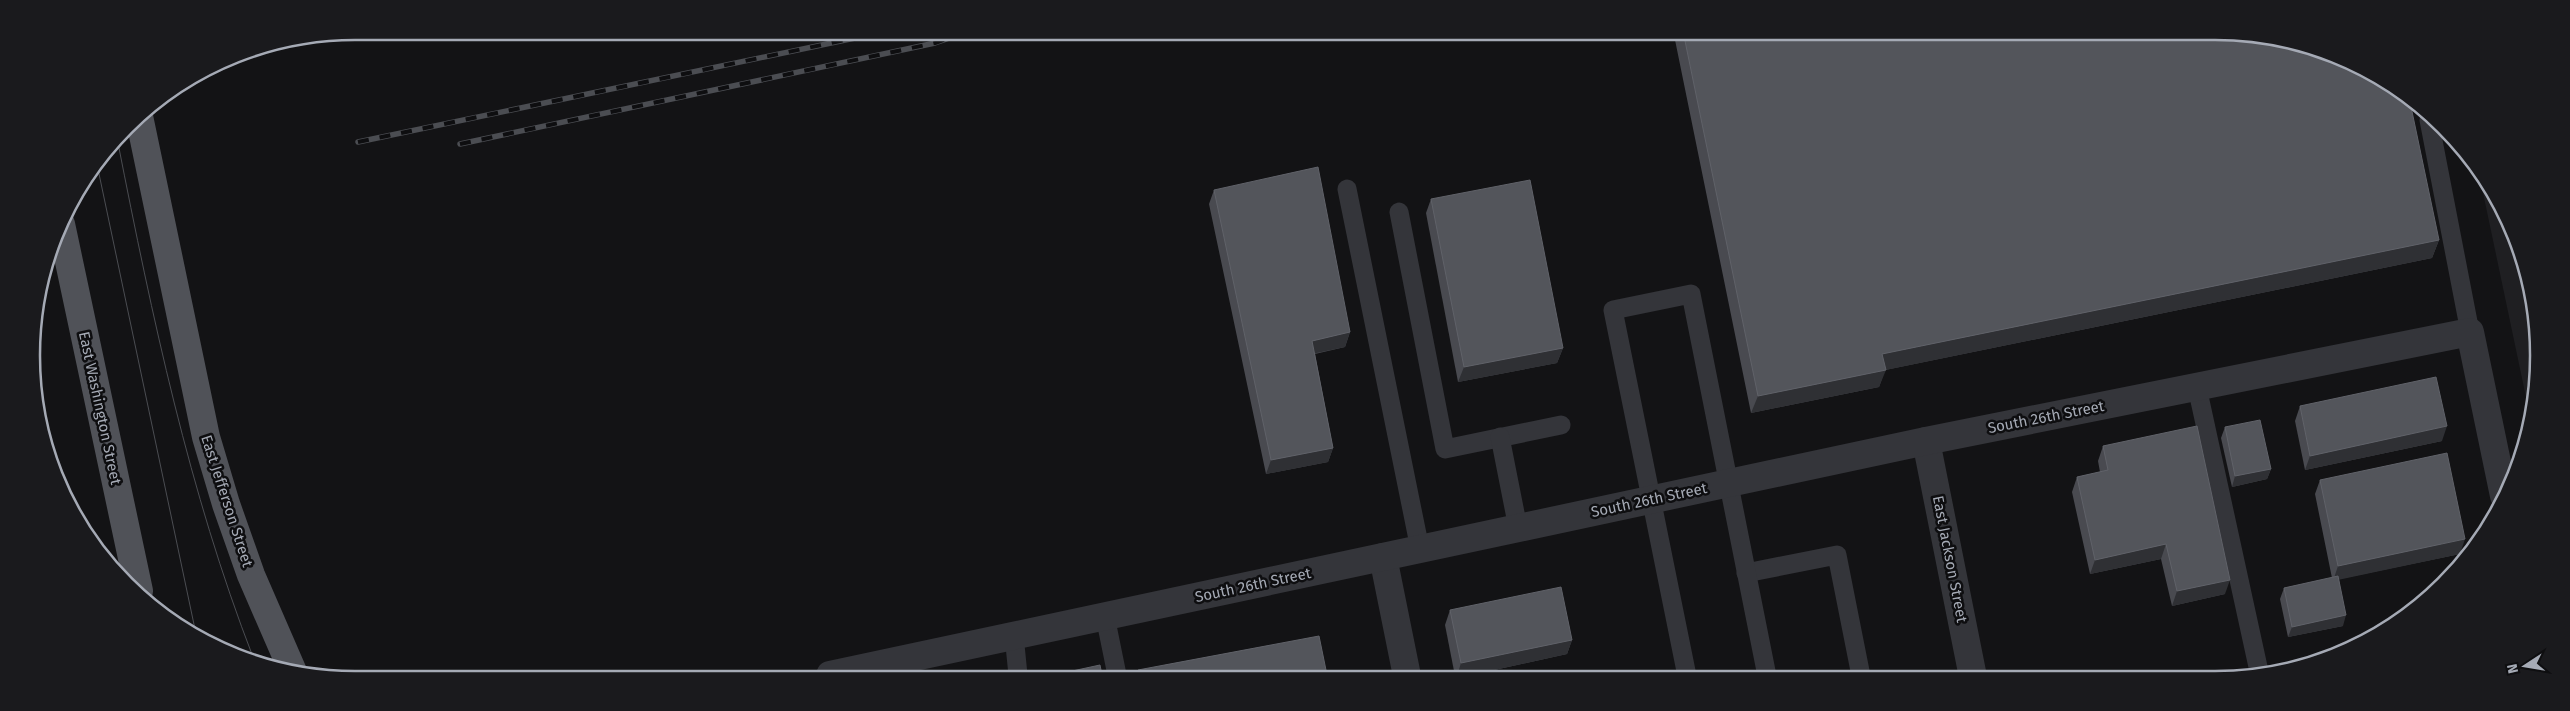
<svg xmlns="http://www.w3.org/2000/svg" width="2570" height="711" viewBox="0 0 2570 711" font-family="'Fira Sans',sans-serif">
	<rect width="100%" height="100%" fill="#131315"/>
	<path fill="#1f1f22" d="M2478 169 2484 175 2532 292 2531 421Z"/>
	<g fill="none" stroke-linecap="round" stroke-linejoin="round">
		<g stroke="#34353a" stroke-width="19">
			<path d="M2429 120 2470 332"/>
			<path d="M1347 189 1420 549"/>
			<path d="M1399 212 1445 449 1561 425"/>
			<path d="M2197 387 2260 676"/>
			<path d="M1500 437 1518 528"/>
			<path d="M1746 573 1837 555 1861 676"/>
			<path d="M1105 616 1117 675"/>
			<path d="M1014 635 1018 675"/>
			<path d="M1687 676 1613 310 1691 294 1767 676"/>
		</g>
		<g stroke="#34353a" stroke-width="28">
			<path d="M1926 441 1973 677"/>
			<path d="M1383 557 1407 676"/>
			<path d="M830 675 1926 441 2470 332 2504 496"/>
		</g>
		<g stroke="#505258" stroke-width="28">
			<path d="M139 116 206 437 226 504 251 575 294 674"/>
			<path d="M61 224 139 591"/>
		</g>
		<g stroke="#4b4d52" stroke-width="1">
			<path d="M118 143C152 316 189 492 253 657"/>
			<path d="M98 169 196 634"/>
		</g>
		<g stroke="#4b4d52" stroke-width="5.5">
			<g id="rail">
				<path d="M358 142 879 33"/>
				<path d="M460 144 935 43 964 33"/>
			</g>
		</g>
		<use href="#rail" stroke="#0e0e10" stroke-width="4" stroke-dasharray="11" stroke-linecap="butt"/>
	</g>
	<g fill="#494a50">
		<path d="M1674 35 2277 37 2439 240 2432 258 1885 370 1879 387 1751 413Z"/>
		<path d="M1214 190 1350 332 1345 347 1315 354 1333 448 1328 462 1266 474 1209 204Z"/>
		<path d="M1431 199 1563 348 1557 363 1458 382 1426 213Z"/>
		<path d="M2300 406 2442 441 2305 470 2295 421Z"/>
		<path d="M2225 427 2271 469 2267 479 2232 487 2221 438Z"/>
		<path d="M2103 446 2225 594 2172 606 2161 559 2090 574 2072 492 2077 477 2100 472 2098 461Z"/>
		<path d="M2320 480 2460 554 2339 579 2343 626 2288 637 2280 599 2284 588 2332 578 2315 494Z"/>
		<path d="M1450 610 1572 640 1567 654 1467 676H1455L1445 625Z"/>
	</g>
	<g fill="#2f3034">
		<path d="M2439 240 2432 258 1876 372 1882 354Z"/>
		<path d="M1350 332 1345 347 1307 355 1312 341Z"/>
		<path d="M1563 348 1557 363 1458 382 1464 367Z"/>
		<path d="M1886 370 1879 387 1751 413 1758 396Z"/>
		<path d="M2447 426 2442 441 2305 470 2310 456Z"/>
		<path d="M1333 448 1328 462 1266 474 1271 460Z"/>
		<path d="M2271 469 2267 479 2232 487 2235 476Z"/>
		<path d="M2465 539 2460 554 2333 581 2338 566Z"/>
		<path d="M2166 544 2161 559 2090 574 2095 560Z"/>
		<path d="M2230 580 2225 594 2172 606 2177 591Z"/>
		<path d="M2346 615 2343 626 2288 637 2292 627Z"/>
		<path d="M1572 640 1567 654 1467 676H1457L1461 663Z"/>
	</g>
	<g fill="#53555b" stroke="#606269">
		<path d="M1684 36 2277 37 2394 86 2410 102 2439 240 1882 354 1886 370 1758 396Z"/>
		<path d="M1318 167 1350 332 1312 341 1333 448 1271 460 1214 190Z"/>
		<path d="M1530 180 1563 348 1464 367 1431 199Z"/>
		<path d="M2436 377 2447 426 2310 456 2300 406Z"/>
		<path d="M2260 420 2271 469 2235 476 2225 427Z"/>
		<path d="M2197 426 2230 580 2177 591 2166 544 2095 560 2077 477 2108 470 2103 446Z"/>
		<path d="M2447 453 2465 539 2338 566 2320 480Z"/>
		<path d="M2338 576 2346 615 2292 627 2284 588Z"/>
		<path d="M1561 587 1572 640 1461 663 1450 610Z"/>
		<path d="M1319 636 1327 675H1139L1138 670Z"/>
		<path d="M1100 665 1102 675H1064L1063 673Z"/>
	</g>
	<g text-anchor="middle" dominant-baseline="central" stroke-width="5" stroke-linejoin="round" paint-order="stroke">
		<g font-size="15" fill="#a5aab5" stroke="#0e0e10">
			<text transform="translate(100 408) rotate(78)">East Washington Street</text>
			<text transform="translate(2046 417) rotate(-11)">South 26th Street</text>
			<text transform="translate(1649 500) rotate(-12)">South 26th Street</text>
			<text transform="translate(227 501) rotate(72)">East Jefferson Street</text>
			<text transform="translate(1950 559) rotate(79)">East Jackson Street</text>
			<text transform="translate(1253 585) rotate(-12)">South 26th Street</text>
		</g>
	</g>
	<path d="M0 0H2570V711H0ZM355 40H2215A315 315 0 0 1 2530 355V356A315 315 0 0 1 2215 671H355A315 315 0 0 1 40 356V355A315 315 0 0 1 355 40Z" fill="#1a1a1d" fill-rule="evenodd"/>
	<path fill="none" stroke="#a5aab5" stroke-width="2.5" d="M355 40H2215A315 315 0 0 1 2530 355V356A315 315 0 0 1 2215 671H355A315 315 0 0 1 40 356V355A315 315 0 0 1 355 40Z"/>
	<g transform="translate(2525 666) rotate(258)" stroke="#0e0e10" stroke-width="4" paint-order="stroke">
	<path d="M0-4L9 19L0 12L-9 19Z" fill="#a5aab5"/>
	<text y="-8" font-size="14" font-weight="bold" text-anchor="middle" fill="#a5aab5">N</text>
	</g>
</svg>
